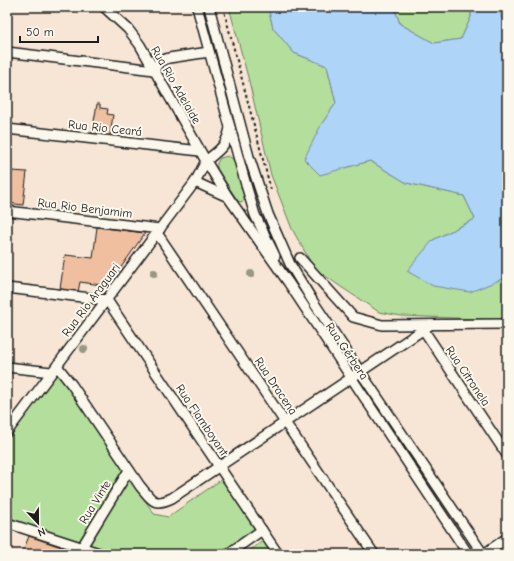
<svg xmlns="http://www.w3.org/2000/svg" width="514" height="561" viewBox="0 0 514 561" font-family="'Comic Neue',sans-serif">
	<rect width="100%" height="100%" fill="#f7e6d5"/>
	<filter id="ink" filterUnits="userSpaceOnUse"><feTurbulence type="fractalNoise" baseFrequency=".025" numOctaves="2"/><feDisplacementMap in="SourceGraphic" scale="8" xChannelSelector="R" yChannelSelector="G"/><feConvolveMatrix kernelMatrix="1 2 1 2 8 2 1 2 1" color-interpolation-filters="sRGB"/></filter>
	<g filter="url(#ink)">
		<g fill="#b4de9b" stroke="#687d5c">
			<path d="M229 7H268L273 28 294 53 327 66 336 103 321 125 320 174 370 161 407 183 464 196 475 219 433 240 507 277V320L401 316 379 312 341 287 314 268 292 229 271 175 249 81Z"/>
			<path d="M394 7H475L471 9V17L461 39 434 43 400 24Z"/>
			<path d="M228 156 233 159 235 162 245 197V200L241 202 238 201 217 169V163L220 158Z"/>
			<path d="M57 366 129 470 82 547 7 523V433Z"/>
			<path d="M129 476 154 514 168 517 222 479 258 529 229 554H108L85 546Z"/>
			<path d="M264 540 273 554H245Z"/>
		</g>
		<path fill="#aed4f7" stroke="#748a9f" d="M268 7H394L400 24 434 43 461 39 471 17V9L475 7H499L507 38V277L470 292 433 286 407 271 433 240 475 219 464 196 407 183 370 161 320 175 304 159 321 125 336 103 327 66 294 53 273 28Z"/>
		<g fill="#efbfa0" stroke="#1c1c1c">
			<path d="M97 104H100V108L108 109 107 114 113 115 110 136 92 133Z"/>
			<path d="M12 171 27 172 23 205 8 203Z"/>
			<path d="M97 227 145 233 108 286 80 282 78 292 60 289 65 255 93 258Z"/>
			<path d="M29 536 82 554H22Z"/>
		</g>
		<g fill="none" stroke-linecap="round" stroke-linejoin="round">
			<g stroke="#1c1c1c" stroke-width="12">
				<g id="minor">
					<path d="M197 7 244 178 255 215 275 256"/>
					<path d="M209 7 249 157 268 214 290 264 312 300 483 554"/>
					<path d="M7 52 154 70 160 61 169 58 209 52"/>
					<path d="M230 128C226 147 220 149 206 161L228 197 288 282 468 554"/>
					<path d="M7 129 200 151"/>
					<path d="M195 182 228 197"/>
					<path d="M7 211 160 229"/>
					<path d="M157 233 374 554"/>
					<path d="M300 258 353 317 382 325 507 324"/>
					<path d="M7 288 107 300 278 554"/>
					<path d="M423 329 507 455"/>
					<path d="M57 366 72 385 140 486C152 500 153 507 172 498L430 325"/>
					<path d="M7 367 51 372"/>
					<path d="M7 432 195 182 206 161 140 45 128 29 104 7"/>
					<path d="M7 523 102 554"/>
					<path d="M82 547 129 470"/>
					<path d="M228 554 262 530"/>
					<path d="M484 554 507 538"/>
				</g>
			</g>
			<path stroke="#1c1c1c" stroke-width="2" stroke-dasharray="3 3" stroke-linecap="butt" d="M223 7 271 190"/>
			<use href="#minor" stroke="#fbf7ec" stroke-width="9"/>
		</g>
		<g fill="#989784">
			<circle cx="154" cy="273" r="4"/>
			<circle cx="251" cy="274" r="4"/>
			<circle cx="84" cy="349" r="4"/>
		</g>
	</g>
	<g text-anchor="middle" dominant-baseline="central" stroke-width="4" stroke-linejoin="round" paint-order="stroke">
		<g font-size="12" fill="#1c1c1c" stroke="#fbf7ec">
			<text transform="translate(176 85) rotate(60)">Rua Rio Adelaide</text>
			<text transform="translate(105 128) rotate(6)">Rua Rio Ceará</text>
			<text transform="translate(85 208) rotate(7)">Rua Rio Benjamim</text>
			<text transform="translate(91 300) rotate(-53)">Rua Rio Araguari</text>
			<text transform="translate(347 351) rotate(56)">Rua Gérbera</text>
			<text transform="translate(468 376) rotate(56)">Rua Citronela</text>
			<text transform="translate(276 386) rotate(56)">Rua Dracena</text>
			<text transform="translate(202 420) rotate(56)">Rua Flamboyant</text>
			<text transform="translate(95 502) rotate(-58)">Rua Vinte</text>
		</g>
	</g>
	<rect width="514" height="561" fill="none" stroke="#fbf7ec" stroke-width="24"/>
	<rect x="12" y="12" width="490" height="537" fill="none" stroke="#1c1c1c" stroke-width="1.5" filter="url(#ink)"/>
	<g transform="translate(38 523) rotate(158)" stroke="#fbf7ec" stroke-width="3" paint-order="stroke">
	<path d="M0-3L7 15L0 10L-7 15Z" fill="#1c1c1c"/>
	<text y="-6" font-size="11" font-weight="bold" text-anchor="middle" fill="#1c1c1c">N</text>
	</g>
	<path d="M20 36v6h78v-6" fill="none" stroke="#1c1c1c" stroke-width="2"/>
	<text x="26" y="36" font-size="12" fill="#1c1c1c" stroke="#fbf7ec" stroke-width="3" paint-order="stroke">50 m</text>
</svg>
